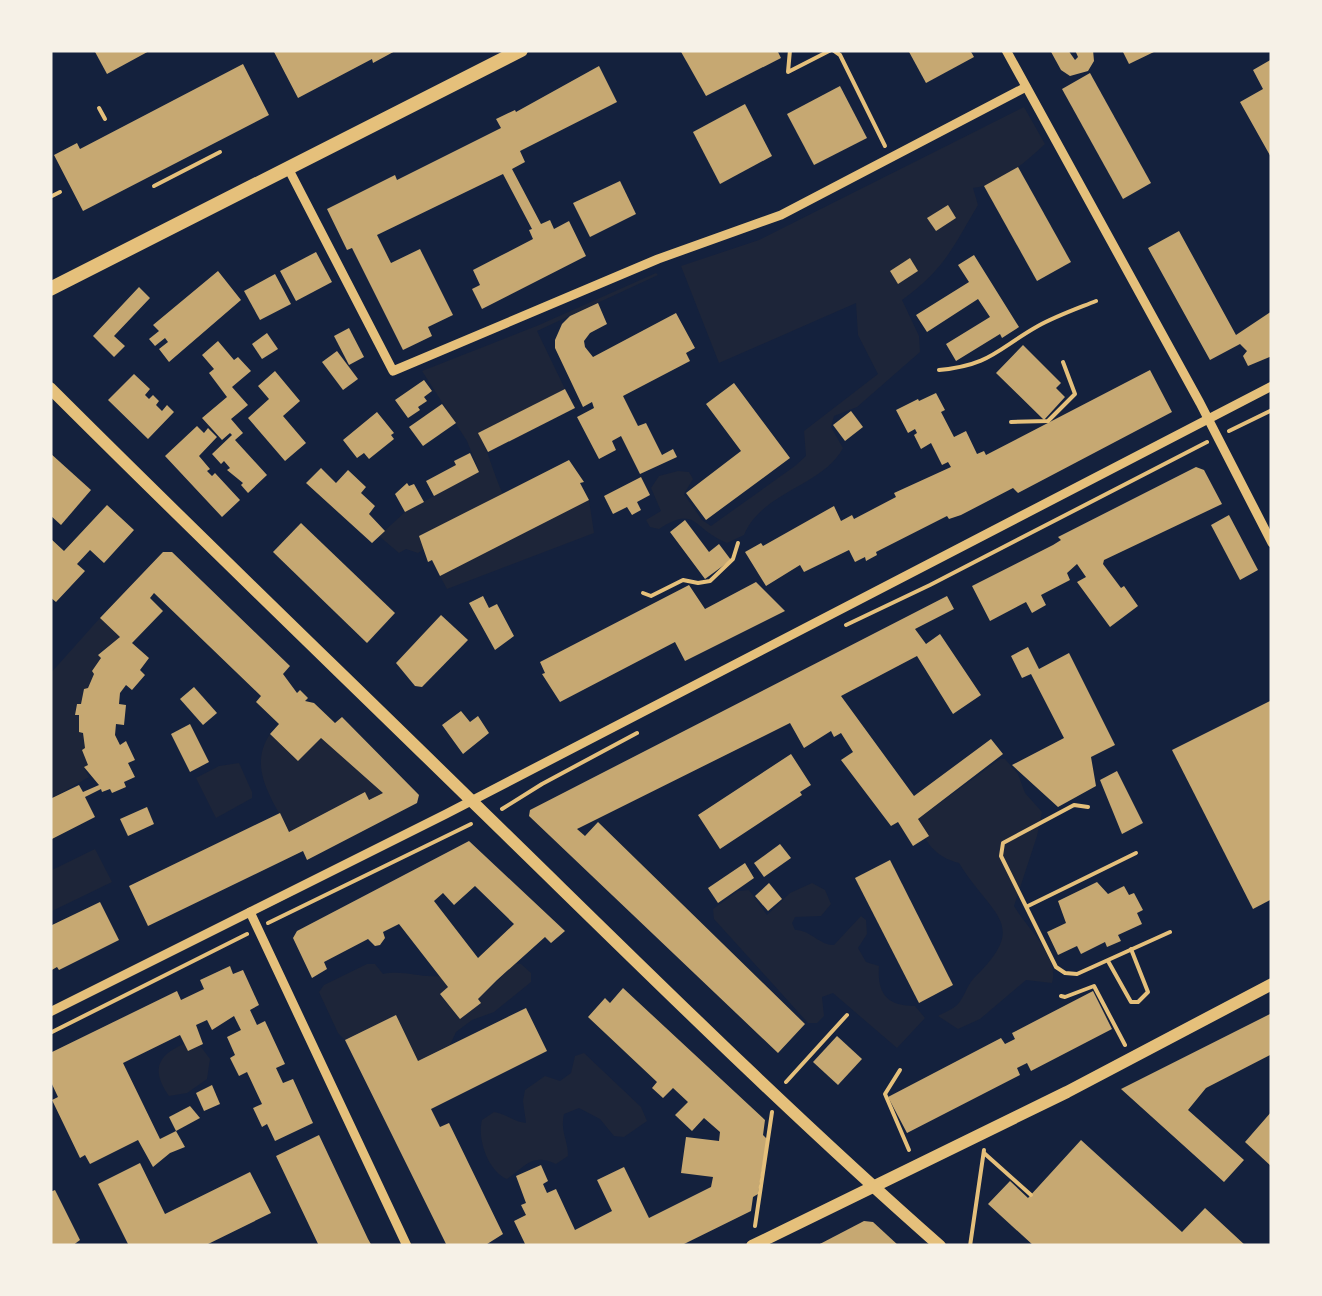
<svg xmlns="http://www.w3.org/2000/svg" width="1322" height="1296" viewBox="0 0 1322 1296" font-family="Mulish,sans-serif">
	<rect width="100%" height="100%" fill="#14213d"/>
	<g fill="#1d2539">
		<path d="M1024 107 1045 144C1025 162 1001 185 973 188L978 205C953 247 944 270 902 300L919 336 920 352 857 407 834 416 831 427 843 448C822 487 762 491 744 535L727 543C691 528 697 505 659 529L650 527 646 520 661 511 651 488 659 476 678 471 689 472 693 479 684 494 702 520 711 526 795 466 806 456 804 431 878 374 858 335 856 303 719 363 681 266 759 240Z"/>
		<path d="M656 273 658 275 537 331 565 389 479 433C489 453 493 473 503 494L418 553 406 549 399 553 379 536 405 512 479 471 467 441 422 371 539 325Z"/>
		<path d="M589 500 594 533 447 589 440 576Z"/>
		<path d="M100 618 120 637 98 654 101 658 92 671 94 674 88 688 84 689 81 704 76 705 75 714 79 715 85 748 82 750 88 765 84 768 89 777 50 799V674Z"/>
		<path d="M270 734 298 761 321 738 383 793 369 800 365 793 289 832C273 799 247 769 270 734Z"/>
		<path d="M1000 759H1005L1018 774 1025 793 1042 812 1037 836 1014 906C1027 928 1060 957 1052 983L1026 980 980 1019 958 1029 938 1016C943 1013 954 1009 958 1004 965 996 966 987 974 978 1031 923 991 916 959 863 935 857 924 842 918 819Z"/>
		<path d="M239 763 252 792V798L216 818 196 778 219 766Z"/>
		<path d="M95 849 112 882 50 912V871Z"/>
		<path d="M812 883 825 890 831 904 821 916 795 917 792 923 795 930C809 929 819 945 834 945L861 916 866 920 867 934 858 948 866 962 879 966C877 994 887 1006 915 1006L925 1018 897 1048 833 993 822 997 824 1016 817 1023H808L714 919 713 909 738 891 749 890 767 915 790 893Z"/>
		<path d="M367 964H375L383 974C405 970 418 978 440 976L448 987 440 995 460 1019 480 1003 478 999 515 964H521L531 973V982L494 1012 472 1020 456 1032 450 1045 418 1061 396 1015 345 1040 338 1033 319 992 324 985Z"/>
		<path d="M189 1042 198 1043 210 1059 207 1079 187 1093 169 1096C149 1068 159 1053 189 1042Z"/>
		<path d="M584 1053 641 1107 647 1121 624 1137 614 1136 600 1119 579 1108 564 1114C560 1133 568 1139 568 1156L556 1164C531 1152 524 1168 507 1179 488 1171 477 1139 482 1120L494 1112C507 1114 513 1122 526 1123L523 1101 525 1090 545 1076 560 1081 571 1073 575 1056Z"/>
	</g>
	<g fill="#c6a872" fill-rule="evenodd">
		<path d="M94 50H151L107 74Z"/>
		<path d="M273 50H397L373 63 372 59 298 98Z"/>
		<path d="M680 50H777L781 58 706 96Z"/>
		<path d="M908 50H970L974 57 926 83Z"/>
		<path d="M1050 50H1068L1075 60 1078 57 1075 50H1093L1094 61 1088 71 1070 76 1061 70Z"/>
		<path d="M1122 50H1158L1129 64Z"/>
		<path d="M1272 59V159L1240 102 1263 89 1253 70Z"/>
		<path d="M243 64 269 115 83 211 54 155 77 143 80 149Z"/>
		<path d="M599 66 617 102 520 151 525 162 512 169 541 224 550 220 554 229 569 221 586 256 482 309 472 289 480 285 473 270 533 239 529 230 532 229 503 174 377 235 391 263 420 249 453 315 428 327 432 336 403 350 352 248 347 250 327 209 395 175 397 180 501 128 496 119 515 110 516 112Z"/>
		<path d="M1090 73 1151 183 1123 199 1062 89Z"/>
		<path d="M840 86 867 138 814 165 787 114Z"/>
		<path d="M745 104 772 156 720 184 693 132Z"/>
		<path d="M1018 167 1071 262 1037 281 984 186Z"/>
		<path d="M620 181 636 214 590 237 573 203Z"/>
		<path d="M948 205 956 218 936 231 927 218Z"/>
		<path d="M1179 231 1236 335 1272 311V356L1248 366 1243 356 1247 351 1240 344 1210 360 1148 248Z"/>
		<path d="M316 252 332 282 296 301 280 271Z"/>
		<path d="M974 255 1019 327 1002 338 1000 334 956 361 946 344 990 317 978 299 927 332 916 315 969 282 958 265Z"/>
		<path d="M910 258 918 271 898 284 890 271Z"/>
		<path d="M218 271 241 300 169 362 159 349 168 342 165 338 155 346 149 339 159 331 153 325Z"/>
		<path d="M275 274 291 304 260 320 244 291Z"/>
		<path d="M139 287 150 298 114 336 125 346 114 357 93 336Z"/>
		<path d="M598 303 607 324 590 333 584 341 585 347 593 357 676 313 695 348 686 353 690 361 623 396 638 426 646 423 662 455 673 449 677 457 640 474 621 436 612 441 616 450 599 459 577 417 594 408 592 402 583 407 555 348V340L562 324 570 316Z"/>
		<path d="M349 328 364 357 349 365 334 336Z"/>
		<path d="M267 333 278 349 262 359 252 344Z"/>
		<path d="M218 341 234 360 238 357 251 371 232 387 248 405 231 419 243 433 235 440 267 475 248 493 241 485 243 483 227 470 230 468 224 461 221 464 212 454 232 435 230 433 222 440 202 418 227 397 209 373 214 369 202 355Z"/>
		<path d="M1023 345 1061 383 1056 388 1065 397 1044 420 996 373Z"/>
		<path d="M337 351 358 379 343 390 322 362Z"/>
		<path d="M1150 370 1172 412 1018 493 1013 488 961 515 949 519 947 516 876 552 877 555 866 561 865 557 855 562 849 550 804 572 800 565 766 586 745 552 761 543 763 546 834 506 841 521 852 515 854 519 896 497 894 493 951 467 948 462 942 465 931 443 921 449 914 435 917 433 915 429 908 433 896 410 918 399 919 401 936 393 945 410 941 412 954 437 966 431 977 454 984 451 986 455Z"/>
		<path d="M275 371 300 401 283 416 306 443 285 461 248 418 269 399 258 386Z"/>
		<path d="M134 374 150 389 145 395 149 399 153 395 159 401 156 405 162 411 167 405 174 412 148 439 108 400Z"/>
		<path d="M424 380 432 391 424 397 427 401 418 407 420 410 408 418 395 400Z"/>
		<path d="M734 383 790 458 706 520 686 493 741 451 706 404Z"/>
		<path d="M565 389 575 408 488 452 478 433Z"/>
		<path d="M442 404 456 423 423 446 409 427Z"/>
		<path d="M851 411 863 427 845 441 833 425Z"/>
		<path d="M377 412 394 433 391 435 394 439 369 459 364 453 357 458 343 440Z"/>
		<path d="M197 426 204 433 208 428 217 437 199 456 210 469 207 471 212 476 215 473 240 500 222 517 165 456Z"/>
		<path d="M50 453 91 490 61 525 50 515Z"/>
		<path d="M470 453 479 472 434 496 426 481 456 465 454 461Z"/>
		<path d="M569 460 584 482 580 483 589 500 440 576 432 560 428 562 419 536Z"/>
		<path d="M1196 467 1204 470 1222 504 1104 560 1103 564 1121 588 1124 586 1138 606 1110 627 1077 582 1086 577 1077 564 1067 573 1070 580 1041 595 1046 605 1032 613 1026 602 990 621 972 586 1053 545 1061 540 1058 537Z"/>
		<path d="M321 468 336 483 348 470 366 487 361 493 375 506 369 514 385 531 372 543 306 483Z"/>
		<path d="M641 477 650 495 637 502 641 510 632 515 627 507 613 514 604 496Z"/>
		<path d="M407 483 409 486 414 484 424 502 405 512 395 494Z"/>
		<path d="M107 505 134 530 104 563 90 550 77 564 85 571 56 602 50 597V538L64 551Z"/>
		<path d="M1229 515 1258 570 1240 580 1211 525Z"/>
		<path d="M685 520 709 552 719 544 731 560 705 579 670 532Z"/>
		<path d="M301 523 395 613 367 643 273 552Z"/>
		<path d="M163 552H172L290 666 283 674 297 693 300 690 308 698 305 701 314 703 335 723 342 717 419 795 417 803 307 860 303 851 148 926 129 886 280 813 289 832 365 792 369 800 383 793 321 738 298 761 270 734 279 724 256 702 261 696 154 593 150 598 163 611 132 643 149 658 140 670 145 675 132 690 126 685 120 693 119 704 126 705 124 725 116 724 115 735 120 745 126 741 135 760 128 763 135 777 124 782 126 787 112 793 110 789 102 792 101 789 85 797 95 817 50 840V799L79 785 83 792 99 785 84 767 88 765 82 750 85 748 83 733 79 732V715H75L77 704H81L84 689 88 688 94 674 92 671 101 658 98 655 120 637 100 618Z"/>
		<path d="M756 582 785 611 685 661 675 642 560 702 542 674 545 673 540 662 689 585 705 609Z"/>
		<path d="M483 596 489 608 497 604 514 636 495 650 469 603Z"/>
		<path d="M947 596 954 609 915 629 926 644 940 634 981 695 953 714 917 656 841 696 914 796 991 739 1003 754 918 819 929 836 913 846 898 822 891 826 841 760 853 752 841 733 834 737 831 731 804 748 790 723 577 829 585 836 598 822 805 1024 778 1053 529 816 530 810Z"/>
		<path d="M441 615 468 640 422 687 415 686 396 663Z"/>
		<path d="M1028 647 1039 669 1069 653 1115 745 1091 757 1096 786 1058 807 1012 765 1064 738 1031 674 1022 678 1011 656Z"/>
		<path d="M194 687 217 713 203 725 180 699Z"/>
		<path d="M1272 700V899L1253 909 1172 750Z"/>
		<path d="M461 711 470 722 478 716 489 733 463 754 442 725Z"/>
		<path d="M190 724 209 762 190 772 171 734Z"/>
		<path d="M791 754 811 785 800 792 802 795 720 849 698 815Z"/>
		<path d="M1117 771 1143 823 1122 834 1100 780Z"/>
		<path d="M147 807 154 824 128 836 120 819Z"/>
		<path d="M469 841 565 931 551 943 545 937 497 980 478 999 481 1003 460 1019 440 994 448 987 399 924 383 932 385 938 380 945 375 946 368 939 324 962 327 969 312 978 293 938 297 931ZM475 886 514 924 478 958 434 901 443 893 454 905Z"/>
		<path d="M780 844 791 858 764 877 754 863Z"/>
		<path d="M890 860 953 985 919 1003 855 878Z"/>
		<path d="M745 863 754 878 718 903 708 888Z"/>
		<path d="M1097 882 1108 894 1124 886 1129 895 1134 893 1143 910 1137 913 1142 924 1118 935 1121 941 1107 947 1105 942 1081 954 1077 946 1058 955 1047 932 1066 923 1058 901Z"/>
		<path d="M769 883 782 899 768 911 755 896Z"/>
		<path d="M100 902 119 940 59 970 57 967 50 971V926Z"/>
		<path d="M230 966 233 974 243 970 259 1005 250 1010 257 1025 265 1021 285 1064 276 1068 283 1083 293 1079 313 1123 275 1141 267 1124 262 1127 253 1108 262 1104 247 1072 239 1076 230 1058 235 1055 227 1037 241 1030 234 1016 212 1030 207 1020 196 1025 203 1044 188 1051 180 1035 123 1063 160 1139 176 1131 185 1147 170 1153 153 1167 138 1140 90 1164 85 1155 80 1158 52 1100 58 1097 50 1080V1053L177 991 181 1000 204 989 200 980Z"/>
		<path d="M623 988 765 1120 763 1135 767 1139 758 1194 753 1197 751 1211 680 1246H526L514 1221 526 1215 521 1205 526 1203 516 1176 541 1165 548 1181 543 1184 547 1193 556 1189 575 1230 612 1211 597 1180 624 1167 649 1218 711 1187 713 1177 681 1173 686 1137 719 1141 720 1132 704 1118 692 1131 675 1115 688 1102 673 1088 663 1098 652 1088 657 1082 588 1017 605 998 610 1003Z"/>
		<path d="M1093 991 1112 1029 1031 1071 1027 1063 1017 1068 1020 1075 907 1133 888 1097 1001 1038 1005 1044 1015 1039 1012 1033Z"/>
		<path d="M526 1008 547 1051 431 1109 440 1127 449 1123 503 1234 484 1246H447L345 1040 396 1015 418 1061Z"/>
		<path d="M1272 1013V1054L1206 1088 1188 1110 1244 1160 1224 1182 1121 1089Z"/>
		<path d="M837 1036 862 1059 838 1085 813 1062Z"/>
		<path d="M212 1085 220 1104 204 1111 196 1093Z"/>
		<path d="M190 1106 200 1118 176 1131 169 1117Z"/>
		<path d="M1272 1111V1167L1245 1142Z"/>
		<path d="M319 1135 368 1239 372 1246H319L276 1156Z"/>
		<path d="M1081 1140 1182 1232 1205 1208 1246 1246H1034L988 1204 1010 1181 1028 1198Z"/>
		<path d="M140 1163 165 1214 250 1172 271 1213 204 1246H129L98 1184Z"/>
		<path d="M55 1190 80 1240 72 1246H50V1192Z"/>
		<path d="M864 1221 873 1222 899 1246H816Z"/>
	</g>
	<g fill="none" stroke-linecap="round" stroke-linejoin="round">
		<g stroke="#e5c07b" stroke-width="4">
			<path d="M790 50 788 72 831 50"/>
			<path d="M833 50 840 55 885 146"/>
			<path d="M99 108 105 119"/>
			<path d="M154 186 220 152"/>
			<path d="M50 197 60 192"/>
			<path d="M939 370C991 365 997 349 1038 326 1056 316 1076 309 1096 301"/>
			<path d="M1011 422 1048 421 1075 394 1063 362"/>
			<path d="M1229 431 1272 410"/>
			<path d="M643 593 651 596 683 580 698 583 710 581 733 559 738 543"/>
			<path d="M846 625 930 585 1207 442"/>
			<path d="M1088 807 1074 805 1003 843 1001 856 1056 967 1065 973 1077 974 1170 932"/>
			<path d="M502 809 542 784 637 733"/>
			<path d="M1028 906 1136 853"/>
			<path d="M268 923 471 824"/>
			<path d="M1108 961 1131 1002H1138L1148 992 1131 949"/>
			<path d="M1061 996 1065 997 1094 986 1125 1045"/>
			<path d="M50 1033 247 934"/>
			<path d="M900 1070 885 1094 909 1150"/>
			<path d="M786 1082 847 1015"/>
			<path d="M984 1153 1031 1195"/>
			<path d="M755 1226 772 1112"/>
			<path d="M970 1246 984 1150"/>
		</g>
		<g stroke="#e5c07b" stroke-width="9">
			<path d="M1006 50 1200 403 1272 543"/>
			<path d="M288 168 393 371 658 259 781 215 1026 87"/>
			<path d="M250 912 407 1246"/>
			<path d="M50 1012 446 814 1272 386"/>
		</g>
		<g stroke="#e5c07b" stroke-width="12">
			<path d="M50 388C193 531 339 671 483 812 634 959 782 1107 940 1246"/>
			<path d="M752 1246 1067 1092 1272 984"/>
		</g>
		<path stroke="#e5c07b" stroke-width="14" d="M50 289 521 50"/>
	</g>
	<rect width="1322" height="1296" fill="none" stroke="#f6f1e7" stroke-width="105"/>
</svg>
